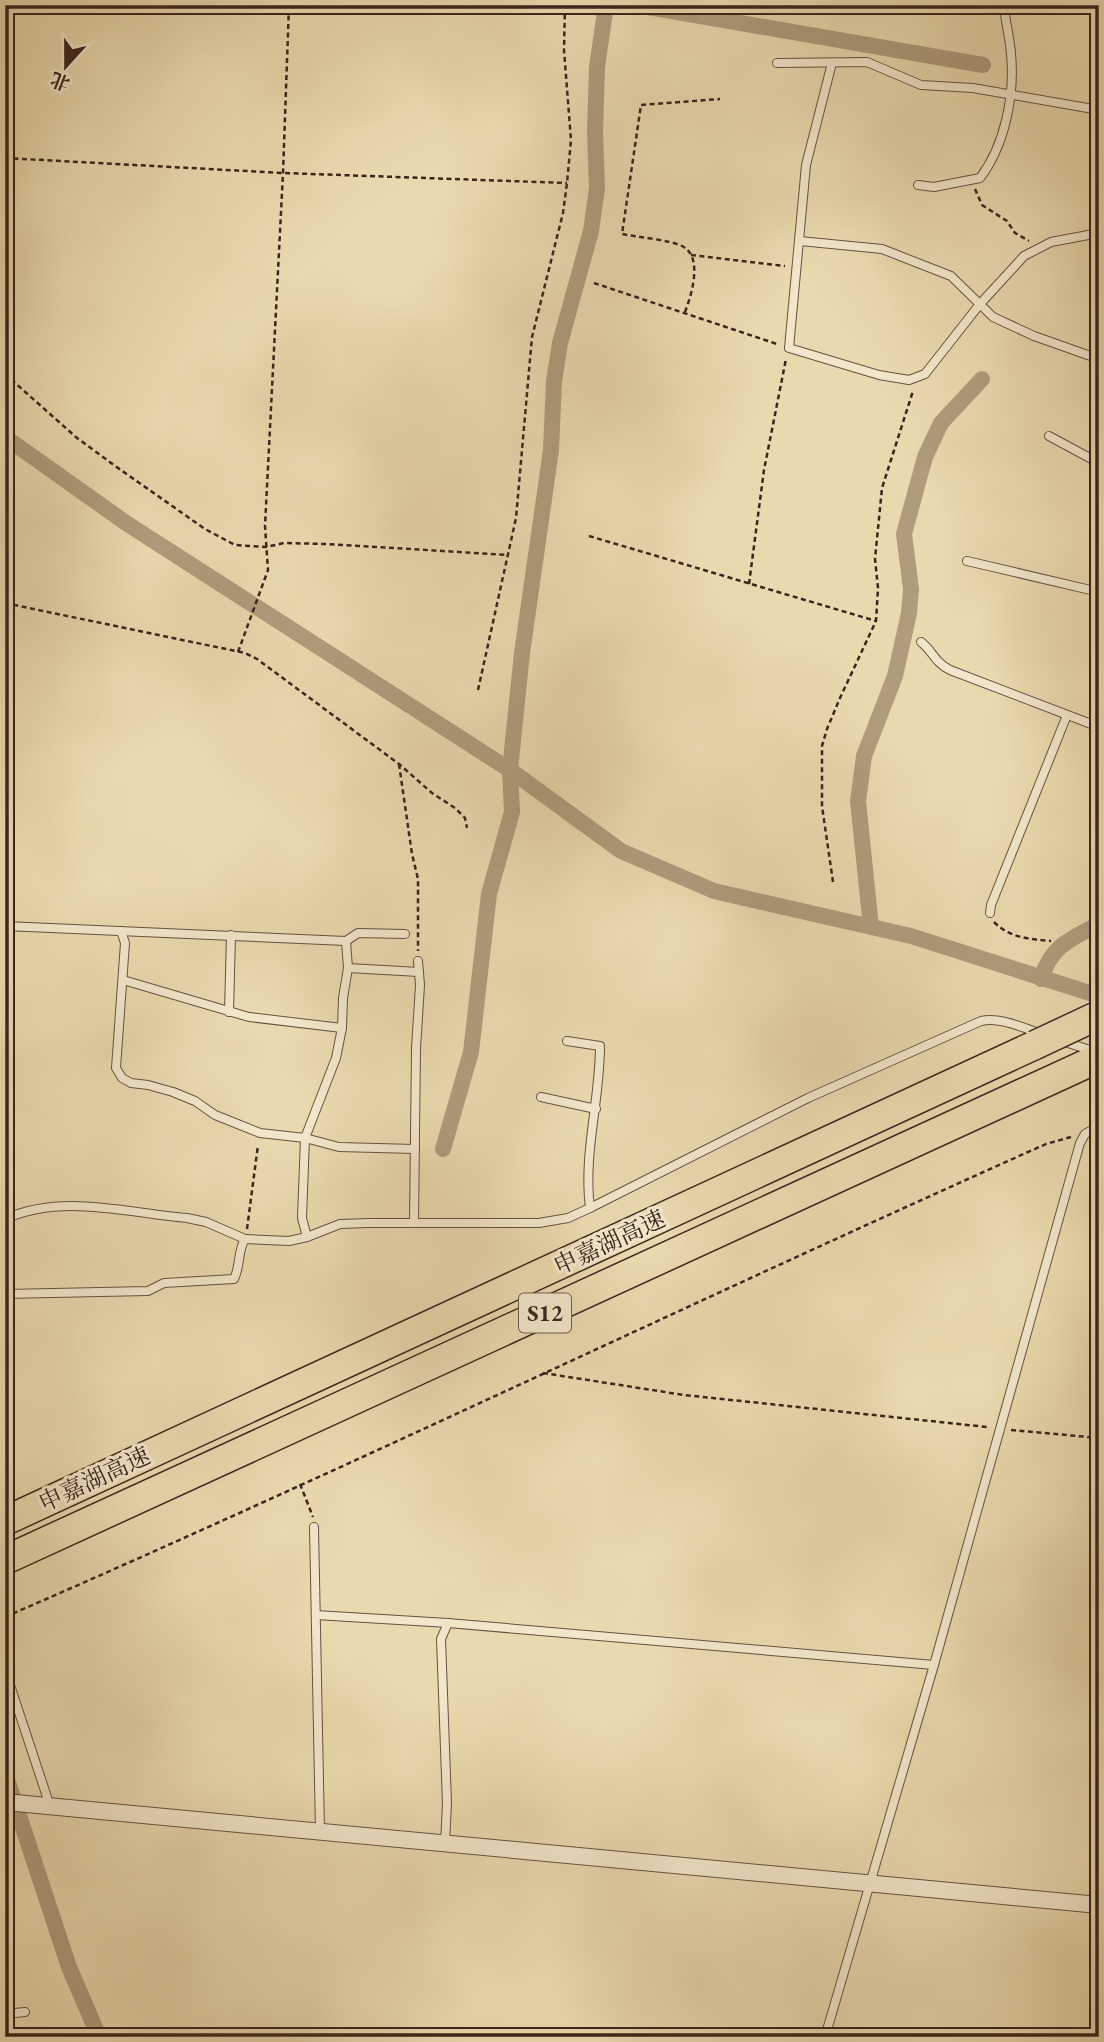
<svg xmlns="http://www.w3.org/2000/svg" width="1104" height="2042" viewBox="0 0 1104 2042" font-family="'EB Garamond','Noto Serif SC',serif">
	<rect width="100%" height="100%" fill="#e9d9ae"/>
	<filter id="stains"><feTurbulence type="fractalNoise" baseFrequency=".00286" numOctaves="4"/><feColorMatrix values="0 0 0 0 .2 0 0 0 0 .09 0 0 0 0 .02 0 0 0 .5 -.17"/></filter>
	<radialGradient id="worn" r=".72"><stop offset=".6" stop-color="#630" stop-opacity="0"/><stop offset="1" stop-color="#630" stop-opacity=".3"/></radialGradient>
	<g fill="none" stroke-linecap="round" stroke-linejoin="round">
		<g stroke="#ae9c7c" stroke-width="16">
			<path d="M637 5 983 65"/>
			<path d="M5 437 126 523 510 770 621 851 714 891 911 936 1099 996"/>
			<path d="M871 927 858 801 864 756 895 676 909 613 911 589 904 534 925 457 941 423 982 379"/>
			<path d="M1041 979C1051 946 1070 939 1099 924"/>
			<path d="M443 1149 471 1052 489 894 512 812 510 770 522 653 551 450 554 381 560 343 591 231 597 188 595 132 597 67 606 5"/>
			<path d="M5 1773 69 1967 99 2037"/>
		</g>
		<g stroke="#665240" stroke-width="10">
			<g id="service">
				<path d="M777 63 867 62 921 85 973 88 1099 110"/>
				<path d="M832 63 806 165 789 348 879 375 909 380 925 374 980 304 1024 256 1051 242 1099 233"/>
				<path d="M918 185 934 187 980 178C1005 145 1015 95 1011 54 1010 38 1005 21 1004 5"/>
				<path d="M800 241 882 249 951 276 993 317 1034 336 1099 359"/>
				<path d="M1049 436 1099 463"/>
				<path d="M967 561 1099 592"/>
				<path d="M921 642C933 651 934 662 950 670L1099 727"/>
				<path d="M990 913 991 905 1067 715"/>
				<path d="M5 926 346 941 358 933 405 934"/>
				<path d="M121 931 125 943 116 1068 122 1078 131 1083 148 1085 173 1092 195 1101 215 1115 260 1133 305 1138 339 1147 415 1149"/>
				<path d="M348 968 419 972"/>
				<path d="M123 980 249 1017 342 1028"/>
				<path d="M229 1012 231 935"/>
				<path d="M567 1041 600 1046C600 1100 583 1154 590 1208"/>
				<path d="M1062 1041 1096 1052"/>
				<path d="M541 1097 596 1109"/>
				<path d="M5 1219C62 1193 127 1213 187 1218L206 1222 245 1239"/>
				<path d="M414 1223 416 1048 420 985 418 961"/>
				<path d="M307 1237 302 1218 305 1138 336 1058 342 1028 343 998 348 968 346 941"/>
				<path d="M5 1294 148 1291 164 1283 234 1279C241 1265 237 1252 245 1239L289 1241 307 1237 340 1224 368 1223H539L568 1218 590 1208 808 1098 981 1021C1000 1017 1021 1027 1039 1033"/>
				<path d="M314 1527 320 1832"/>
				<path d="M316 1615 448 1623 934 1665"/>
				<path d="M5 1670 50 1806"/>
				<path d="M445 1844 447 1803 441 1639 448 1623"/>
				<path d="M5 2014 25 2012"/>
				<path d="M825 2037 934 1665 1080 1143 1085 1134 1099 1126"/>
			</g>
		</g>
		<g stroke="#665240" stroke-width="18">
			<path id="minor" d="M5 1802 1099 1905"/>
		</g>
		<g stroke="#3a251c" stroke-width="31">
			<g id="motorway">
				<path d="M5 1521 1035 1045"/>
				<path d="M5 1560 1099 1058"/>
			</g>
		</g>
		<g stroke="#3a251c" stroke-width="2.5" stroke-dasharray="5 3.5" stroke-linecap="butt">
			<path d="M5 158 283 173 567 183"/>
			<path d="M975 189 982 205 1007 221 1015 233 1029 241"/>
			<path d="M691 255 785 266"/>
			<path d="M594 283 777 344"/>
			<path d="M685 312C691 296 704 257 682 246 670 240 637 237 622 234L641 105 720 99"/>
			<path d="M5 374 77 438 118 468 205 529 235 545 266 547 284 543 326 544 509 555"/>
			<path d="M589 536 876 621"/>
			<path d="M749 584 764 470 786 359"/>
			<path d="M5 603 245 653 257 659 399 764 432 793 455 808 465 818 467 828"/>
			<path d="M238 652 268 570 265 526 283 173 289 5"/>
			<path d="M478 690 516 518 532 337 563 213 567 183 571 140 564 50 565 5"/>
			<path d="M399 764 412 854 418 879V951"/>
			<path d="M833 882 822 806V746L827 729 840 698 876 621 878 588 875 559 882 488 913 391"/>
			<path d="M994 922C1010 938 1029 939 1051 941"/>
			<path d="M247 1229 258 1145"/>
			<path d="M543 1373 684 1395 987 1427"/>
			<path d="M1011 1430 1099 1438"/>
			<path d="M300 1484 313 1517"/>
			<path d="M5 1617C355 1465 698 1299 1046 1144L1071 1137"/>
		</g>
		<use href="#service" stroke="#f1e6ca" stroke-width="8"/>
		<use href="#minor" stroke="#f1e6ca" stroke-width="16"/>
		<use href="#motorway" stroke="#e9d9ae" stroke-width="28"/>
		<g stroke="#3a251c" stroke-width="31" stroke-linecap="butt">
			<path id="motorway-bridge" d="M1035 1045 1099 1015"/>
		</g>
		<use href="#motorway-bridge" stroke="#e9d9ae" stroke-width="28"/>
	</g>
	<g text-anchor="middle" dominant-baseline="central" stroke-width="6" stroke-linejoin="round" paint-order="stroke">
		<rect fill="#f1e6ca" stroke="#715f50" stroke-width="2" x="519" y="1293.5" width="52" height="39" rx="5"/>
		<g font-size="23" font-weight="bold" fill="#3a251c">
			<text x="545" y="1313">S12</text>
		</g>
		<g font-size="24" fill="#3a251c" stroke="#f1e6ca">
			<text transform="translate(609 1242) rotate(-25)">申嘉湖高速</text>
			<text transform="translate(94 1479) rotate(-25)">申嘉湖高速</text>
		</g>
	</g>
	<rect width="1104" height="2042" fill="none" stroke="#e9d9ae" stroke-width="28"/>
	<rect x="7" y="7" width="1090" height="2028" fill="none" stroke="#3a251c" stroke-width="3.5"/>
	<rect x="14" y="14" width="1076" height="2014" fill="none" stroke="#3a251c" stroke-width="2"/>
	<g transform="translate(66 66) rotate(201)" stroke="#f1e6ca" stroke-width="5" paint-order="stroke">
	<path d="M0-5L12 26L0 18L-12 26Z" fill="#3a251c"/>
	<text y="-10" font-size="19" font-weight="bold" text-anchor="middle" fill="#3a251c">北</text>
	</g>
	<rect width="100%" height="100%" filter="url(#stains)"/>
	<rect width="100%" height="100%" fill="url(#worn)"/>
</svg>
